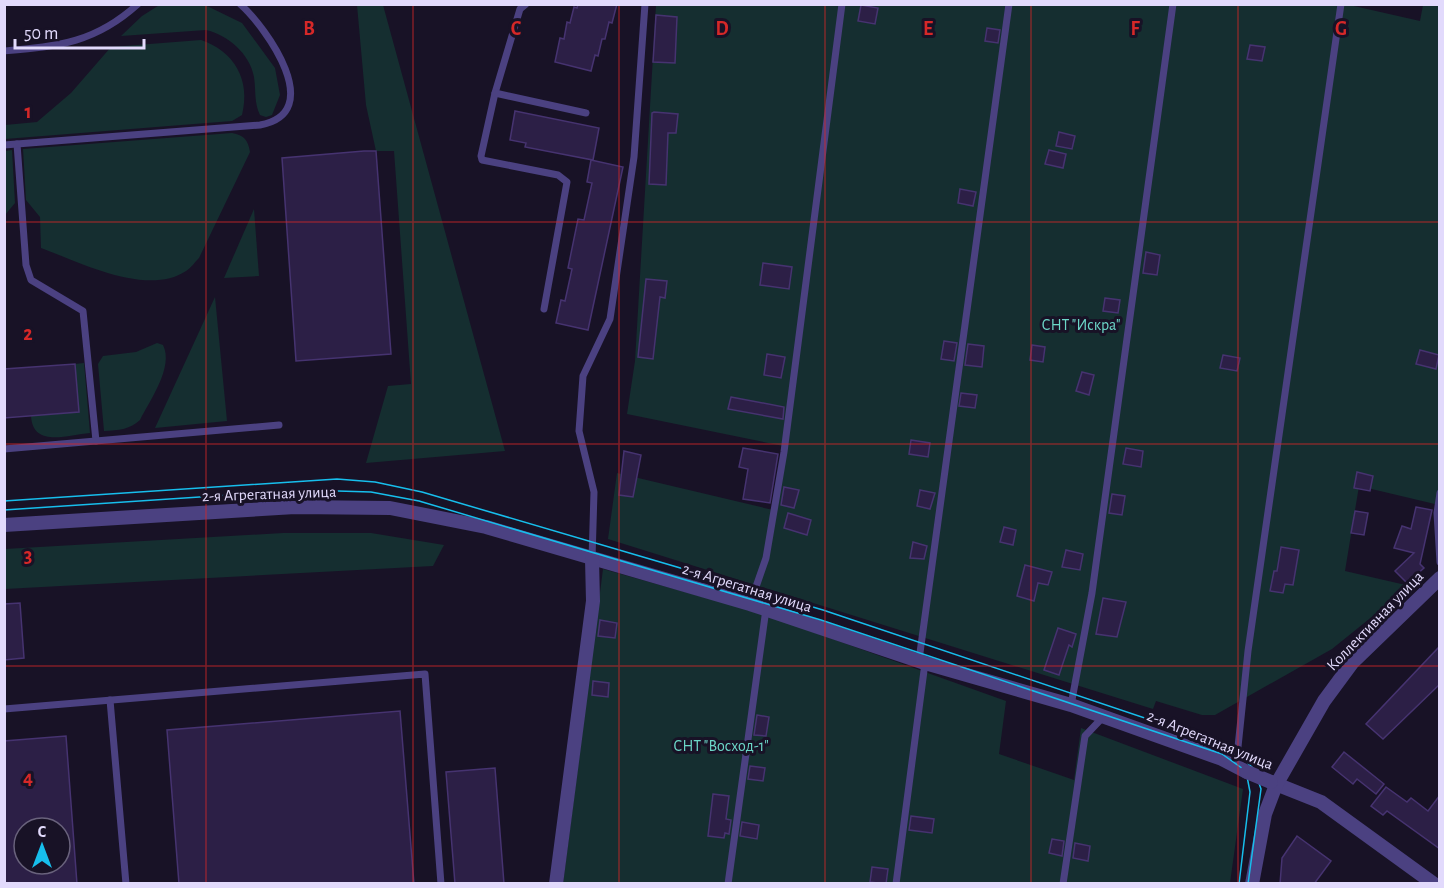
<svg xmlns="http://www.w3.org/2000/svg" width="1444" height="888" viewBox="0 0 1444 888" font-family="'Alegreya Sans',sans-serif">
	<rect width="100%" height="100%" fill="#181226"/>
	<g fill="#152e30">
		<path d="M161 4 207 6 242 23 275 68 280 95 272 115 266 117 260 115C254 103 256 90 254 77 250 54 228 35 206 30L121 36 142 16Z"/>
		<path d="M1345 4 1420 21 1423 5H1439V505L1359 486 1345 571 1410 586 1332 649 1215 715H1202L1156 701 1153 709 608 539 617 473 773 510 783 446 627 414 635 361 656 5Z"/>
		<path d="M357 5H383L505 451 366 463 388 386 411 384 394 151H376L366 105Z"/>
		<path d="M201 40C234 51 251 80 242 115L232 121 5 139V125L37 122 71 93 111 47Z"/>
		<path d="M232 133C244 135 248 140 250 152L199 258C195 262 191 268 186 271 147 297 79 262 41 248L40 217 26 200 23 149Z"/>
		<path d="M12 150 15 203 5 215V151Z"/>
		<path d="M254 209 259 276 224 278Z"/>
		<path d="M215 297 227 421 155 428Z"/>
		<path d="M157 343 163 345C174 367 150 400 140 420 129 430 119 430 104 431L98 364 103 356 136 352Z"/>
		<path d="M84 363 90 433C67 435 33 448 31 416L78 412 75 364Z"/>
		<path d="M283 533H371L444 545 433 566 5 589V549Z"/>
		<path d="M603 569 760 613 1006 701 999 754 1074 780 1081 728 1243 789 1230 883 563 884Z"/>
	</g>
	<g fill="#2c1f46" stroke="#463370" stroke-width="1.5" fill-rule="evenodd">
		<path d="M578 4H617L612 23 609 22 605 39H602L598 56 595 55 591 71 555 62 560 38 564 39 567 22 570 23 574 7 577 8Z"/>
		<path d="M861 5 878 8 875 24 858 21Z"/>
		<path d="M656 15 677 17 675 63 653 62Z"/>
		<path d="M987 28 1000 30 998 43 985 41Z"/>
		<path d="M1250 45 1265 47 1262 61 1247 59Z"/>
		<path d="M515 111 599 128 593 160 525 147 526 143 510 140Z"/>
		<path d="M654 112 678 114 676 133H668L666 185 649 184 652 113Z"/>
		<path d="M1059 132 1075 136 1072 149 1056 146Z"/>
		<path d="M1049 150 1066 154 1063 168 1045 164Z"/>
		<path d="M364 151H376L391 354 296 361 282 158Z"/>
		<path d="M591 160 623 167 588 330 556 323 561 300 565 301 572 269 568 268 578 219 584 220 592 183 587 182Z"/>
		<path d="M960 189 976 192 973 206 958 203Z"/>
		<path d="M1146 252 1160 255 1157 275 1143 273Z"/>
		<path d="M763 263 792 267 789 289 760 285Z"/>
		<path d="M646 279 667 281 665 298 660 297 653 359 638 357Z"/>
		<path d="M1105 298 1120 300 1118 313 1103 311Z"/>
		<path d="M944 341 957 343 954 361 941 359Z"/>
		<path d="M968 344 984 346 982 367 965 365Z"/>
		<path d="M1032 345 1045 347 1043 362 1030 360Z"/>
		<path d="M1420 350 1439 355 1436 369 1416 364Z"/>
		<path d="M767 354 785 357 781 378 764 375Z"/>
		<path d="M1223 355 1240 358 1237 371 1220 368Z"/>
		<path d="M75 364 79 412 4 418V369Z"/>
		<path d="M1082 372 1094 375 1089 395 1076 391Z"/>
		<path d="M961 393 977 395 975 408 959 406Z"/>
		<path d="M731 397 784 407 783 419 728 409Z"/>
		<path d="M911 440 930 443 928 457 909 454Z"/>
		<path d="M743 448 778 454 770 503 743 499 748 469 739 467Z"/>
		<path d="M1126 448 1143 451 1141 467 1123 464Z"/>
		<path d="M624 451 641 455 633 497 619 495Z"/>
		<path d="M1357 472 1373 476 1370 491 1354 488Z"/>
		<path d="M784 487 799 490 794 508 781 505Z"/>
		<path d="M920 490 935 493 930 509 917 506Z"/>
		<path d="M1112 494 1125 496 1122 515 1109 513Z"/>
		<path d="M1416 507 1432 510 1420 564 1424 568 1407 583 1395 571 1414 553 1394 548 1402 526 1411 529Z"/>
		<path d="M1355 511 1368 513 1364 535 1351 533Z"/>
		<path d="M788 513 811 520 807 535 784 528Z"/>
		<path d="M1004 527 1016 530 1013 545 1000 542Z"/>
		<path d="M913 542 927 546 924 559 910 558Z"/>
		<path d="M1281 547 1299 550 1293 585 1285 584 1283 593 1270 591 1274 571H1277Z"/>
		<path d="M1066 550 1083 554 1080 570 1062 567Z"/>
		<path d="M1025 565 1052 572 1048 585 1038 583 1034 601 1017 596Z"/>
		<path d="M1103 598 1126 602 1117 637 1096 634Z"/>
		<path d="M20 603 24 658 4 660V604Z"/>
		<path d="M600 620 617 623 615 638 598 636Z"/>
		<path d="M1058 628 1076 634 1072 647 1069 645 1059 675 1044 670Z"/>
		<path d="M1440 646V684L1383 739 1366 724Z"/>
		<path d="M593 681 609 683 608 697 592 695Z"/>
		<path d="M400 711 414 884H179L167 730Z"/>
		<path d="M757 715 769 717 766 736 754 735Z"/>
		<path d="M66 736 77 884H4V741ZM24 828H60V864H24Z"/>
		<path d="M1344 752 1384 784 1376 794 1357 779 1353 784 1332 767Z"/>
		<path d="M750 766 765 768 763 781 748 779Z"/>
		<path d="M495 768 504 884H455L446 772Z"/>
		<path d="M1386 787 1407 802 1411 798 1428 811 1440 795V849L1387 811 1383 815 1371 806Z"/>
		<path d="M713 794 729 796 726 819 731 820 729 834 725 833 724 838 708 836Z"/>
		<path d="M911 816 934 819 932 833 909 830Z"/>
		<path d="M742 822 759 825 757 839 740 836Z"/>
		<path d="M1297 836 1331 861 1314 884H1280L1282 858Z"/>
		<path d="M1052 839 1064 841 1062 856 1049 853Z"/>
		<path d="M1075 843 1090 846 1088 861 1073 858Z"/>
		<path d="M872 867 888 869 886 884 870 882Z"/>
	</g>
	<g fill="none" stroke-linecap="round" stroke-linejoin="round">
		<g stroke="#4b4181" stroke-width="7">
			<path d="M526 4 520 9 495 93 481 156 482 160 558 175 567 182 544 309"/>
			<path d="M4 51C59 46 95 43 138 4"/>
			<path d="M495 93 586 113"/>
			<path d="M17 144 26 265 31 280 83 311 96 441"/>
			<path d="M4 145 260 125C327 113 267 28 240 4"/>
			<path d="M4 449 279 425"/>
			<path d="M1440 493 1437 513 1440 562"/>
			<path d="M592 559 594 492 579 431 583 376 610 319 634 157 645 4"/>
			<path d="M750 604 766 558 784 452 842 4"/>
			<path d="M919 660 1009 4"/>
			<path d="M110 700 126 884"/>
			<path d="M1071 705 1092 593 1173 4"/>
			<path d="M4 709 425 674 441 884"/>
			<path d="M1236 766 1248 651 1341 4"/>
			<path d="M728 884 766 609"/>
			<path d="M896 884 925 663"/>
			<path d="M1063 884 1085 736 1104 716"/>
		</g>
		<g stroke="#4b4181" stroke-width="14">
			<path d="M4 525 295 507 390 508 486 527 750 604 925 663 1071 705 1222 759 1247 772"/>
			<path d="M1271 782 1321 802 1434 884"/>
			<path d="M556 884 593 601 592 559"/>
			<path d="M1252 884 1265 814 1276 785 1324 701 1352 663 1440 578"/>
		</g>
		<g stroke="#17beec" stroke-width="1.5">
			<path d="M4 501 337 479 375 482 422 492 823 610 1231 747 1254 769 1261 789 1248 884"/>
			<path d="M4 510 304 490 371 492 419 501 821 620 1222 754 1246 771 1250 792 1239 884"/>
		</g>
		<path stroke="#4b4181" stroke-width="14" d="M1247 772 1271 782"/>
	</g>
	<path fill="none" stroke="#d62828" stroke-width="1.5" stroke-opacity="0.55" d="M206 4V884M413 4V884M619 4V884M825 4V884M1031 4V884M1238 4V884M4 222H1440M4 444H1440M4 666H1440"/>
	<g text-anchor="middle" dominant-baseline="central" stroke-width="6" stroke-linejoin="round" paint-order="stroke">
		<g font-size="16" fill="#6cd7c8" stroke="#181226">
			<text x="1081" y="325">СНТ "Искра"</text>
			<text x="721" y="746">СНТ "Восход-1"</text>
		</g>
		<g font-size="16" fill="#e2dafc" stroke="#181226">
			<text transform="translate(269 494) rotate(-2)">2-я Агрегатная улица</text>
			<text transform="translate(747 588) rotate(17)">2-я Агрегатная улица</text>
			<text transform="translate(1375 621) rotate(-46)">Коллективная улица</text>
			<text transform="translate(1210 740) rotate(22)">2-я Агрегатная улица</text>
		</g>
	</g>
	<g font-size="20" text-anchor="middle" font-weight="bold" fill="#d62828" stroke="#181226" stroke-width="6" stroke-linejoin="round" paint-order="stroke">
		<text x="309" y="35">B</text>
		<text x="516" y="35">C</text>
		<text x="722" y="35">D</text>
		<text x="928" y="35">E</text>
		<text x="1135" y="35">F</text>
		<text x="1341" y="35">G</text>
		<text x="28" y="118">1</text>
		<text x="28" y="340">2</text>
		<text x="28" y="562">3</text>
		<text x="28" y="784">4</text>
	</g>
	<rect width="1444" height="888" fill="none" stroke="#e2dafc" stroke-width="12"/>
	<g transform="translate(42 846)"><circle r="28" fill="#181226" stroke="#69627c" stroke-width="1.5"/>
	<path d="M0-4.5L10 22L0 15L-10 22Z" fill="#17beec"/>
	<text y="-9" font-size="16" font-weight="bold" text-anchor="middle" fill="#e2dafc">С</text>
	</g>
	<path d="M15 39v9h129v-9" fill="none" stroke="#e2dafc" stroke-width="3"/>
	<text x="24" y="39" font-size="18" fill="#e2dafc" stroke="#181226" stroke-width="4.5" paint-order="stroke">50 m</text>
</svg>
